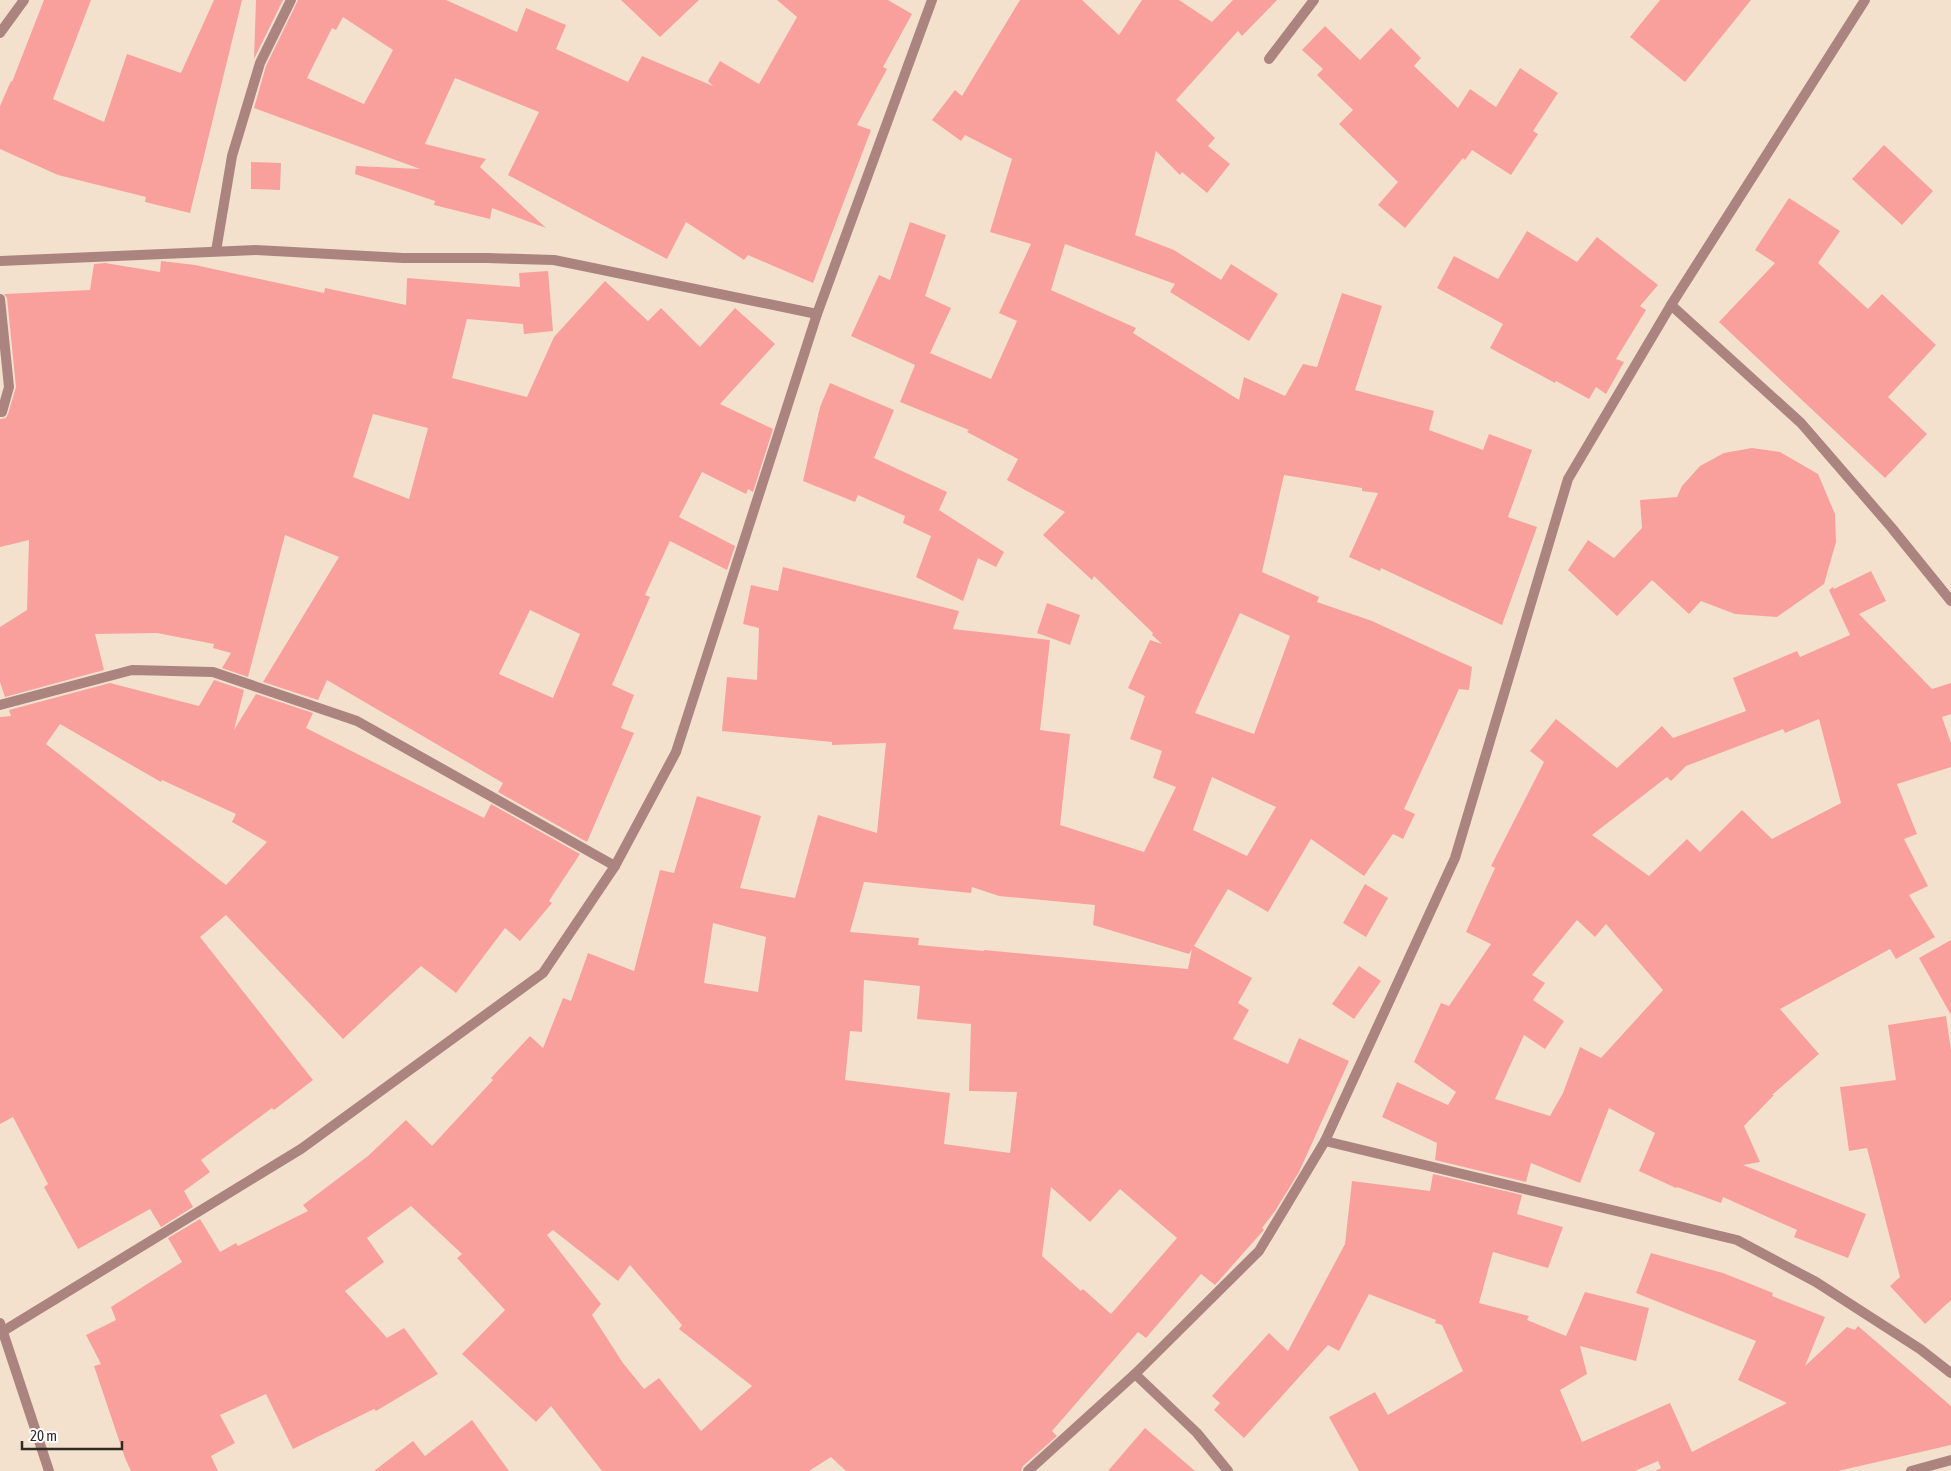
<svg xmlns="http://www.w3.org/2000/svg" width="1951" height="1471" viewBox="0 0 1951 1471" font-family="'Asap Condensed',sans-serif">
	<rect width="100%" height="100%" fill="#f3e1ce"/>
	<g fill="#f9a09d" fill-rule="evenodd">
		<path d="M44 0H91L53 99 104 122 127 54 181 73 214 0H242L190 213 145 202 146 197 58 175 0 149V106L11 81 12 82Z"/>
		<path d="M256 0H283L254 59Z"/>
		<path d="M298 0H446L517 32 526 8 566 25 556 49 628 82 642 56 713 86 708 81 720 61 759 84 797 17 777 0H888L912 14 883 67 887 69 857 125 871 130 813 283 748 255 744 260 686 222 667 259 508 175 539 112 455 78 425 144 486 159 480 167 546 228 492 208 490 219 434 205 435 201 355 174 356 166 420 169 254 108 266 66ZM343 17 393 50 364 104 307 78 332 28 336 30Z"/>
		<path d="M621 0H699L660 37Z"/>
		<path d="M1020 0H1082L1119 35 1142 0H1179L1212 22 1233 0H1277L1242 36 1238 31 1176 100 1215 138 1208 146 1230 164 1207 193 1182 172 1180 175 1156 151 1135 235 1174 250 1221 280 1231 264 1278 294 1249 341 1170 292 1175 284 1065 244 1051 290 1136 328 1133 333 1239 400 1244 377 1285 396 1303 364 1317 367 1342 293 1382 306 1355 390 1434 411 1429 430 1483 450 1489 434 1532 450 1508 517 1537 527 1502 625 1381 568 1380 571 1349 557 1378 493 1362 491V488L1284 475 1262 572 1319 597 1317 602 1372 621 1472 667 1469 690 1459 689 1404 809 1415 814 1403 839 1393 834 1364 876 1311 839 1268 912 1228 889 1194 946 1252 978 1238 1003 1249 1010 1233 1039 1288 1064 1299 1038 1349 1061 1299 1172 1275 1211 1262 1228 1264 1230 1262 1232 1215 1285 1201 1274 1146 1338 1138 1332 1052 1431 1057 1436 1023 1466 1021 1471H846L831 1457 809 1471H602L551 1406 536 1422 462 1354 505 1310 457 1258 462 1254 411 1206 367 1238 384 1262 345 1291 387 1338 404 1328 438 1374 376 1411 374 1409 293 1449 266 1394 220 1415 235 1443 211 1456 218 1471H131L125 1458 94 1366 101 1364 86 1335 116 1320 111 1307 182 1262 168 1238 200 1219 220 1252 236 1243 238 1246 308 1211 303 1205 368 1156 406 1120 432 1146 493 1080 491 1078 530 1036 543 1048 563 998 571 1001 588 953 634 971 660 870 674 873 697 796 761 816 740 888 795 898 818 815 877 833 886 743 832 745V742L722 731 727 677 757 680 759 628 743 624 751 585 778 591 783 567 959 611 953 629 1050 640 1040 730 1070 734 1060 825 1144 852 1176 787 1153 778 1162 751 1130 739 1145 696 1128 688 1150 640 1162 644 1152 635 1153 633 1094 576 1092 580 1043 535 1065 512 1007 480 1018 459 967 432 969 430 900 402 915 365 851 336 879 275 890 280 910 222 946 235 925 296 951 308 930 353 991 379 1017 321 999 313 1031 244 990 232 1012 159 965 135 961 141 932 120 955 90 962 96ZM1240 613 1290 636 1254 734 1195 713ZM1212 777 1276 807 1247 856 1193 830ZM864 882 971 893 972 887 999 896 1095 905 1093 925 1189 954 1192 949 1188 969 984 950V951L918 945 919 938 850 932ZM713 923 766 937 758 992 704 983ZM864 980 920 986 917 1019 971 1024 969 1091 1017 1092 1010 1153 944 1144 950 1093 845 1080 850 1031 862 1032ZM1051 1187 1090 1222 1120 1189 1177 1238 1111 1314 1083 1289 1081 1291 1042 1256ZM553 1230 618 1281 630 1265 682 1325 679 1329 752 1386 701 1431 659 1378 644 1389 623 1363 592 1315 601 1304 547 1235Z"/>
		<path d="M1660 0H1751L1685 82 1630 37Z"/>
		<path d="M1325 26 1360 60 1391 28 1421 58 1414 66 1458 108 1470 89 1496 107 1520 68 1558 93 1533 131 1538 134 1511 175 1472 150 1465 160 1463 158 1405 228 1378 205 1398 182 1339 124 1353 110 1317 75 1323 69 1302 50Z"/>
		<path d="M1884 145 1933 191 1902 225 1852 179Z"/>
		<path d="M251 162 281 163 280 190 251 189Z"/>
		<path d="M1789 198 1840 231 1818 263 1868 309 1882 294 1936 345 1888 397 1927 434 1885 478 1719 322 1775 263 1755 250Z"/>
		<path d="M1527 231 1577 262 1597 237 1658 285 1640 306 1646 310 1616 359 1624 362 1606 394 1596 387 1589 399 1556 381 1555 383 1490 348 1503 324 1437 288 1454 256 1498 279Z"/>
		<path d="M161 261 195 265 324 293 325 288 406 305 407 278 520 287 519 273 548 271 553 331 524 334 523 324 467 319 452 378 527 397 554 337 605 281 648 321 661 308 700 347 735 308 775 344 720 404 773 429 753 492 748 489 746 494 702 472 679 517 735 546 727 570 670 541 645 595 650 597 612 685 634 695 621 728 634 733 587 842 498 792 503 783 327 680 318 700 263 682 339 557 285 535 248 677 222 668 231 653 213 648 214 644 157 633 95 634 104 670 5 697 0 682V627L27 610 29 540 0 547V419L6 418 8 414 16 387 7 298 4 294 90 290 94 264 105 263 160 272ZM373 414 428 428 409 499 353 477ZM530 610 580 634 553 698 499 674Z"/>
		<path d="M830 383 894 410 874 458 947 492 939 510 1004 552 996 567 978 558 963 601 916 577 931 536 903 523 905 516 858 495 855 502 803 481 820 407Z"/>
		<path d="M1752 448 1780 452 1818 474 1835 514 1836 542 1824 584 1777 617 1735 614 1701 601 1689 614 1652 580 1617 616 1568 570 1588 540 1614 558 1642 528 1640 500 1677 497 1682 486 1700 466 1724 453Z"/>
		<path d="M1871 571 1886 601 1859 614 1932 689 1951 683V714L1942 717 1951 743V767L1897 784 1917 834 1904 839 1928 886 1909 895 1935 937 1896 959 1890 949 1780 1009 1819 1054 1772 1095H1774L1744 1126 1760 1162 1743 1165 1866 1214 1848 1258 1794 1237 1797 1230 1723 1197 1721 1203 1677 1187 1676 1188 1639 1171 1655 1133 1609 1108 1580 1183 1531 1163 1526 1182 1435 1160 1437 1143 1382 1117 1397 1082 1448 1105 1456 1092 1414 1062 1441 1003 1449 1006 1491 944 1466 932 1495 868 1491 866 1544 762 1530 751 1556 719 1617 768 1662 726 1673 738 1746 711 1733 678 1797 651 1800 657 1850 635 1829 590 1833 587 1834 589ZM1819 719 1841 803 1772 839 1742 810 1700 852 1687 839 1649 876 1592 835 1667 777 1671 781 1686 766 1783 729 1785 733ZM1577 920 1595 937 1606 924 1663 990 1601 1058 1580 1047 1563 1093 1550 1116 1495 1099 1524 1035 1545 1049 1564 1021 1533 1000 1545 983 1532 975Z"/>
		<path d="M1047 603 1080 615 1070 645 1037 633Z"/>
		<path d="M214 680 244 690 234 730 256 694 313 713 306 728 484 818 491 804 580 854 549 901 552 903 520 941 505 928 456 993 421 966 343 1039 226 915 200 937 313 1080 274 1110 272 1108 201 1160 210 1172 184 1191 193 1207 161 1227 150 1209 78 1249 44 1187 48 1184 13 1117 0 1124V717L11 716 9 710 110 683 199 706ZM60 724 161 782 162 780 236 814 232 822 267 842 226 885 46 744Z"/>
		<path d="M1365 884 1388 898 1366 937 1343 923Z"/>
		<path d="M1951 940V1015L1919 958Z"/>
		<path d="M1359 966 1381 981 1354 1019 1332 1004Z"/>
		<path d="M1946 1016 1951 1050V1300L1925 1324 1890 1286 1900 1277 1867 1148 1849 1151 1840 1087 1896 1080 1888 1025Z"/>
		<path d="M1433 1174 1522 1195 1517 1214 1563 1227 1548 1268 1493 1252 1479 1303 1529 1316 1527 1320 1566 1336 1585 1292 1649 1308 1636 1361 1580 1346 1587 1374 1560 1390 1582 1442 1670 1403 1692 1452 1787 1403 1738 1380 1756 1341 1636 1293 1651 1253 1723 1273 1773 1293 1772 1296 1825 1317 1805 1366 1847 1327 1855 1330 1858 1326 1951 1406V1445L1838 1471H1655L1661 1468 1658 1461 1635 1471H1359L1329 1417 1375 1392 1388 1415 1463 1371 1442 1325 1435 1323 1436 1320 1369 1294 1339 1351 1328 1345 1244 1438 1214 1410 1220 1403 1212 1396 1269 1333 1288 1351 1345 1244 1352 1181 1430 1191Z"/>
		<path d="M472 1420 509 1471H374L413 1441 425 1456Z"/>
		<path d="M1145 1428 1195 1471H1108Z"/>
	</g>
	<g fill="none" stroke-linecap="round" stroke-linejoin="round">
		<g stroke="#ab847f" stroke-width="10">
			<path d="M0 33 24 0"/>
			<path d="M1269 59 1314 0"/>
			<path d="M216 251 232 156 260 63 291 0"/>
			<path d="M0 261 256 250 403 258H487L554 260 817 314"/>
			<path d="M0 299 9 387 2 412H0"/>
			<path d="M1671 305 1801 423 1891 527 1951 601"/>
			<path d="M0 705 132 670 213 672 357 721 615 866"/>
			<path d="M1325 1141 1737 1240 1816 1282 1920 1349 1951 1373"/>
			<path d="M0 1323 49 1471"/>
			<path d="M0 1333 301 1149 543 973 615 866 676 752 817 314 932 0"/>
			<path d="M1135 1374 1197 1433 1228 1471"/>
			<path d="M1028 1471 1135 1374 1259 1251 1325 1141 1455 858 1568 479 1671 305 1865 0"/>
			<path d="M1911 1471 1951 1460"/>
		</g>
	</g>
	<path d="M22 1441v8h100v-8" fill="none" stroke="#322b24" stroke-width="2.5"/>
	<text x="30" y="1441" font-size="15" fill="#322b24" stroke="#ffffff" stroke-width="4" paint-order="stroke">20 m</text>
</svg>
